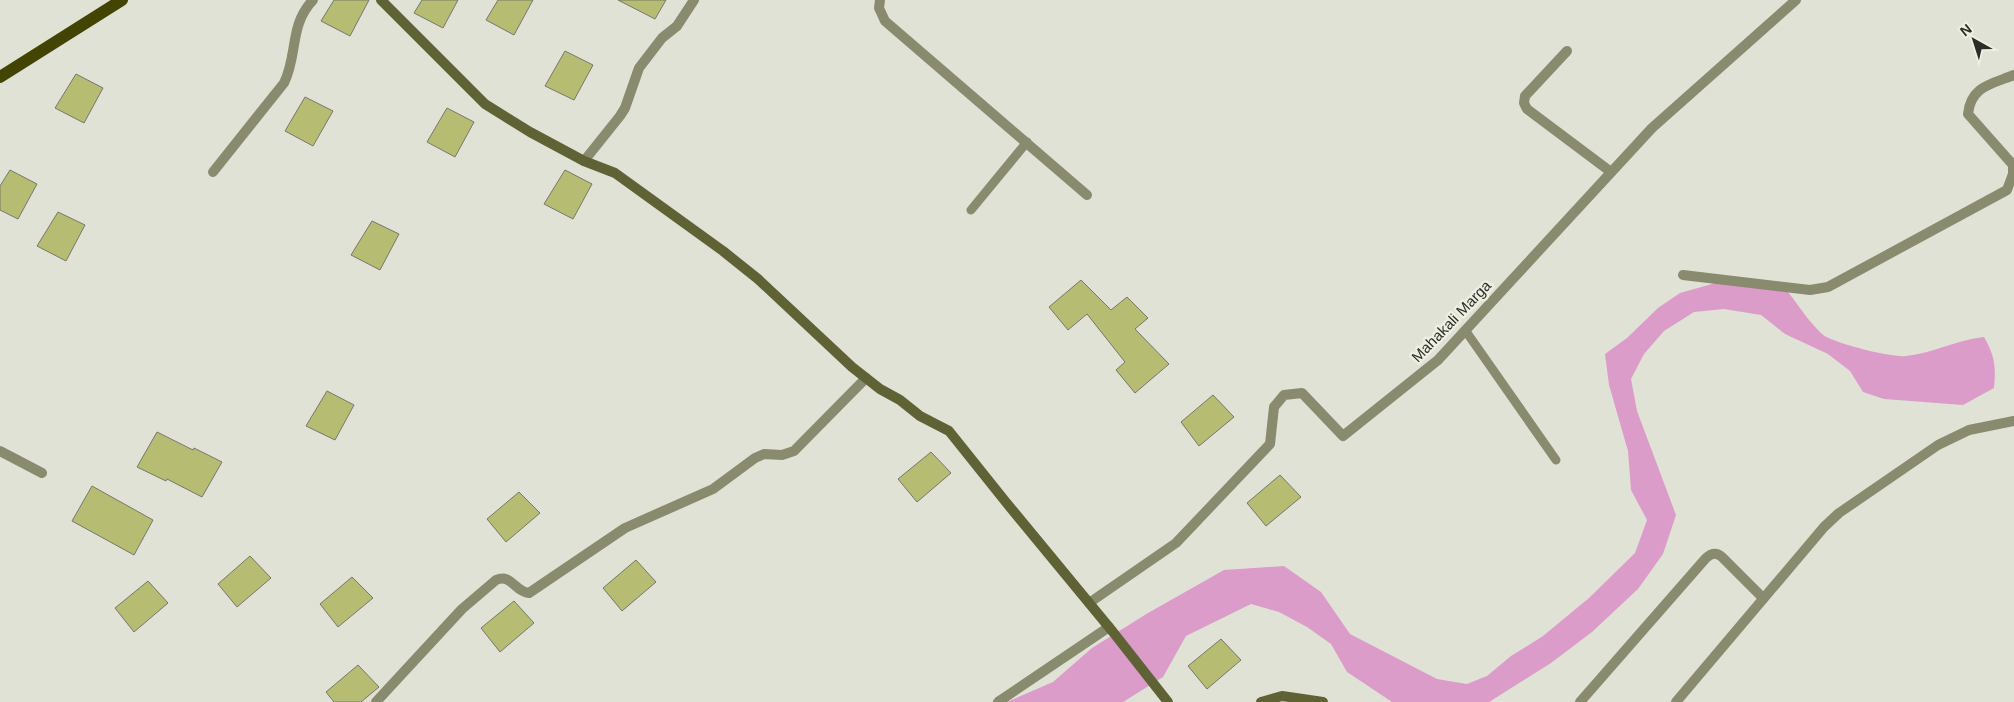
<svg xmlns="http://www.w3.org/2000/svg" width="2014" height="702" viewBox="0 0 2014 702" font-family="Helvetica,sans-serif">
	<rect width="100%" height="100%" fill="#e0e2d5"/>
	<path fill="#dc9cca" d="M1719 282 1788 292C1799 306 1809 322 1822 334 1832 343 1893 358 1906 356 1933 353 1957 340 1984 337 1995 356 1996 367 1994 388L1963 405 1884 399 1863 392 1850 371 1828 354 1785 334 1761 315 1724 309 1694 312 1664 331 1644 354 1631 379 1637 411 1676 515 1663 554 1638 589 1592 632 1551 663 1489 702H1392L1347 672 1331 644 1307 627 1279 612 1251 604 1186 636 1163 677 1123 702H1007L1053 682 1092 648 1148 613 1224 570 1284 566 1321 592 1350 634 1437 679 1467 684 1487 676 1511 656 1543 636 1589 598 1635 553 1647 520 1631 490 1628 451 1609 385 1605 354 1627 338 1658 308 1680 293Z"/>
	<g fill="#b6bc72" stroke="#76786d">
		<path d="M334 0H369L350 36 321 21Z"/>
		<path d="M422 0H458L443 28 414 13Z"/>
		<path d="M498 0H533L514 35 486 20Z"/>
		<path d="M618 0H666L655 19Z"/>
		<path d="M565 51 593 65 574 100 545 86Z"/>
		<path d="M76 74 103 88 84 123 55 108Z"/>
		<path d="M305 97 333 111 313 146 285 131Z"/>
		<path d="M447 108 474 122 455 157 427 142Z"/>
		<path d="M10 170 37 184 18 219 0 210V186Z"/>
		<path d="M565 170 592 184 573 219 544 204Z"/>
		<path d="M58 212 85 225 66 261 37 246Z"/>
		<path d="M372 221 399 234 380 270 351 255Z"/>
		<path d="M1081 280 1111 310 1127 297 1148 318 1135 329 1169 364 1135 393 1116 370 1125 362 1087 314 1068 330 1049 307Z"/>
		<path d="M327 391 354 405 335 440 306 426Z"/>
		<path d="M1213 395 1234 417 1199 446 1181 422Z"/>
		<path d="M157 432 193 450 194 448 222 462 202 497 167 479 166 481 137 467Z"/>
		<path d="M931 452 951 473 917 502 898 479Z"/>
		<path d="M1280 475 1301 497 1266 526 1247 503Z"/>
		<path d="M92 486 153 520 134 555 72 521Z"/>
		<path d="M519 492 540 513 506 542 487 519Z"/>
		<path d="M250 556 271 578 237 607 218 584Z"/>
		<path d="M636 560 656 582 622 611 603 588Z"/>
		<path d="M352 577 373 598 338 627 320 604Z"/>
		<path d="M148 581 168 603 134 632 115 608Z"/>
		<path d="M514 601 534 623 500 652 481 628Z"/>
		<path d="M1221 639 1241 660 1207 689 1188 666Z"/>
		<path d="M358 665 379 687 361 702H334L326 692Z"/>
	</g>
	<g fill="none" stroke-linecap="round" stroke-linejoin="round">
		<g stroke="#888b6d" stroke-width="9">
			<path d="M971 210 1027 142"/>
			<path d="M1465 330 1556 460"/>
		</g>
		<g stroke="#888b6d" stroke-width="10">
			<path d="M880 0 879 8 885 21 1087 195"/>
			<path d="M1567 51 1525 96 1524 103 1527 109 1611 172"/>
			<path d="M584 161 620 116 625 108 639 68 662 38 677 26 694 0"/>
			<path d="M213 172 284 83C298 55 289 25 313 0"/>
			<path d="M1683 275 1810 290 1828 287 2007 190 2013 174V165L1968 114C1971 86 1992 84 2014 75"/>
			<path d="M0 451 42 473"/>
			<path d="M1089 603 1176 543 1270 444 1274 407 1284 395 1302 393 1343 436 1438 360 1652 128 1796 0"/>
			<path d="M376 702 462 609 496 580C511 573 515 592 529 593L625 528 713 489 755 458 764 454 782 455 794 451 866 378"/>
			<path d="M998 702 1109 627"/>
			<path d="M1580 702 1706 558C1712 553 1716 552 1722 557L1763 598"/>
			<path d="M1676 702 1824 527 1839 513 1938 445 1969 430 2014 421"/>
		</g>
		<g stroke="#5f6235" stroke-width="10">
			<path d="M381 0 485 104 530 132 584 161 615 173 723 251 758 279 852 367 880 389 900 400 920 416 949 431 1005 501 1113 632 1168 702"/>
			<path d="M1261 702 1282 696 1323 702"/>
		</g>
		<path stroke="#424501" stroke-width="12" d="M0 77 122 0"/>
	</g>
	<g text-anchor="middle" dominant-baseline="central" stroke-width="5" stroke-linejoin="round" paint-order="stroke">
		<g font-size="15" fill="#2d2d28" stroke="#edefe2">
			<text transform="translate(1451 321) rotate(-46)">Mahakali Marga</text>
		</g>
	</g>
	<g transform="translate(1974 40) rotate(321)" stroke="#edefe2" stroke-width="4" paint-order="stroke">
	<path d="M0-4L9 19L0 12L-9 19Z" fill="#2d2d28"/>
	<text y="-8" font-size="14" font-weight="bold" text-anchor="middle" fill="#2d2d28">N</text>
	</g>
</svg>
